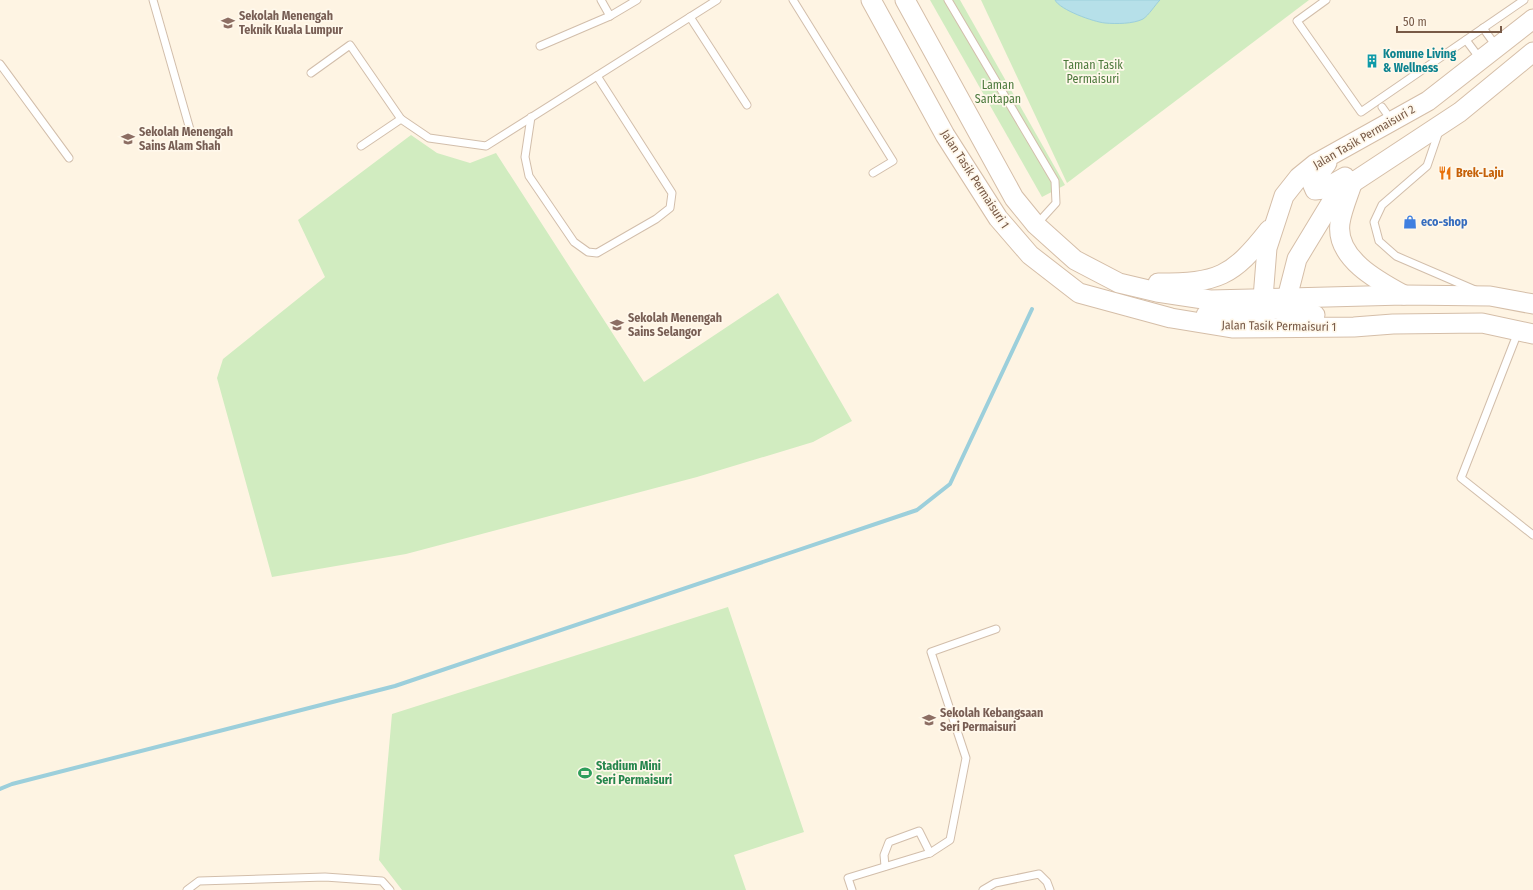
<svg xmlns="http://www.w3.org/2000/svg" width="1533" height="890" viewBox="0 0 1533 890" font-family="'Fira Sans Condensed',sans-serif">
	<rect width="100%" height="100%" fill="#fef4e3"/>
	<g fill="#d1ecc0">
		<path d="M930 0H960L1065 185 1042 197Z"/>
		<path d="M981 0H1309L1067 183Z"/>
		<path d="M411 135 437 153 470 163 496 153 644 382 778 293 852 421 813 442 697 477 406 554 272 577 217 378 223 359 325 277 298 220Z"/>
		<path d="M728 607 804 832 734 855 746 890H402L379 860 392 714Z"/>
	</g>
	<path fill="#b6e0e9" stroke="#9ccfdb" d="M1055 0H1160C1155 5 1149 15 1143 19 1133 24 1116 24 1105 23 1094 22 1060 10 1055 0Z"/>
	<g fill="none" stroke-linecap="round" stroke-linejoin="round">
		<path stroke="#9ccfdb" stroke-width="4" d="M0 789 12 784 395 686 917 510 950 484 1032 309"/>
		<g stroke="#d2beab" stroke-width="9">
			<g id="lane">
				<path d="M153 0 191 133"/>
				<path d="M601 0 610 16 637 0"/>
				<path d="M793 0 893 161 873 173"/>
				<path d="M948 0 1055 181 1056 203 1036 225"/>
				<path d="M1326 0 1297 21 1361 112 1524 0"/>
				<path d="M690 17 747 105"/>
				<path d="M1483 28 1496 46"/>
				<path d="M1466 40 1481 60"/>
				<path d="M540 46 610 16"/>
				<path d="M0 64 69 158"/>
				<path d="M311 73 350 45 401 119"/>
				<path d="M1382 107 1392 121"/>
				<path d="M531 117 525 157 529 176 574 242 588 252 597 253 656 219 670 208 672 193 597 76"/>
				<path d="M1439 131 1427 166 1382 205 1374 222 1379 241 1396 256 1475 290"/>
				<path d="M361 146 401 119 429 138 486 146 717 0"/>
				<path d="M1518 332 1461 478 1533 535"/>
				<path d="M885 866 884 855 889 842 919 831 930 853"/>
				<path d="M187 890 199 881 325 877 382 881 390 890"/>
				<path d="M852 890 848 878 930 853 950 840 966 758 931 652 996 629"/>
				<path d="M983 890 995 883 1039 874 1047 882 1050 890"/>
			</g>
		</g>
		<g stroke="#d5bea8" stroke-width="21">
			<g id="secondary">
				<path d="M871 0 945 135 998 218 1030 255 1079 293 1171 318 1232 328 1354 327 1393 324 1482 323 1533 334"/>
				<path d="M905 0 1014 198 1036 225 1075 260 1119 283 1157 292 1210 300 1404 295 1490 296 1533 304"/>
				<path d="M1327 163 1312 183 1315 190 1324 189 1345 177"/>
				<path d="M1353 181C1349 194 1342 209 1340 223 1335 258 1378 281 1404 295"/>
				<path d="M1158 283C1218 283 1232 277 1269 230"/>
				<path d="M1263 298 1267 248 1284 196 1299 177 1315 164 1428 101 1533 19"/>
				<path d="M1263 298C1283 314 1290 316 1315 315"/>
				<path d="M1287 298 1297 259 1337 193 1460 112 1533 52"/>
				<path d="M1206 315C1231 314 1264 320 1284 302"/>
			</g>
		</g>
		<use href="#lane" stroke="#fff" stroke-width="7"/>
		<use href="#secondary" stroke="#fff" stroke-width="19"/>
	</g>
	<defs>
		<g id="school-bare" transform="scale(1.08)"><path d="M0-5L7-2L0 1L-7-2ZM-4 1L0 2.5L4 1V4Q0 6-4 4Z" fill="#8d6e63" stroke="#fff8eb" stroke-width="2.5" paint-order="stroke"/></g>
		<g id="building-bare" transform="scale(1.08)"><path d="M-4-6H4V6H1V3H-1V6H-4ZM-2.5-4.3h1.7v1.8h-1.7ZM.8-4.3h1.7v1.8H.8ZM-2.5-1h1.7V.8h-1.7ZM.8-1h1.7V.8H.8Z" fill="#0f9aa8" stroke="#fff8eb" stroke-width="2.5" paint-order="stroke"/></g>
		<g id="restaurant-bare" transform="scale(1.08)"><path d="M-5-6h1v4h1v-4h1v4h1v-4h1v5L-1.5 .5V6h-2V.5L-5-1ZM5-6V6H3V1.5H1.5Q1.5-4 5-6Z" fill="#e8710a" stroke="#fff8eb" stroke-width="2.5" paint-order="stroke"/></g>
		<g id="shop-bare" transform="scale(1.08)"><path d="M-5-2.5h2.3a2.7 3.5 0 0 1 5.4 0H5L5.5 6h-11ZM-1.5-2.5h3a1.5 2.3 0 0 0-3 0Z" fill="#3f7fe0" stroke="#fff8eb" stroke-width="2.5" paint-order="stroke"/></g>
		<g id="stadium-bare" transform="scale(1.08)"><path d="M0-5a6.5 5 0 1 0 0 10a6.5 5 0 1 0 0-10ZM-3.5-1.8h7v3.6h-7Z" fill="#2e9e5b" stroke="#fff8eb" stroke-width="2.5" paint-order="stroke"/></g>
	</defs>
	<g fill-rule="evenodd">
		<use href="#school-bare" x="228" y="23"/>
		<use href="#building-bare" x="1372" y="61"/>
		<use href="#school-bare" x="128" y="139"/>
		<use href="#restaurant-bare" x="1445" y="173"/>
		<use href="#shop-bare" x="1410" y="222"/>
		<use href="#school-bare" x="617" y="325"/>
		<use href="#school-bare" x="929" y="720"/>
		<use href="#stadium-bare" x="585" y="773"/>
	</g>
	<g text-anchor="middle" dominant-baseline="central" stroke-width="3.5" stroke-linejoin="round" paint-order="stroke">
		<g font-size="12" font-weight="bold" fill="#785e54" stroke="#fff8eb" text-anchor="start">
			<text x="239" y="16">Sekolah Menengah<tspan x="239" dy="14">Teknik Kuala Lumpur</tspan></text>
			<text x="139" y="132">Sekolah Menengah<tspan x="139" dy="14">Sains Alam Shah</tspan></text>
			<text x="628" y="318">Sekolah Menengah<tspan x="628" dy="14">Sains Selangor</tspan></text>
			<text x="940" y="713">Sekolah Kebangsaan<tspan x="940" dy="14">Seri Permaisuri</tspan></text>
		</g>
		<g font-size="12" font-weight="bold" fill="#0d838f" stroke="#fff8eb" text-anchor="start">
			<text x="1383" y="54">Komune Living<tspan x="1383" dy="14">&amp; Wellness</tspan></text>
		</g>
		<g font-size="12" fill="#4c793c" stroke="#fff8eb">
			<text x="1093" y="65">Taman Tasik<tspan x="1093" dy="14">Permaisuri</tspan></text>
			<text x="998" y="85">Laman<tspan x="998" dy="14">Santapan</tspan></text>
		</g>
		<g font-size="12" fill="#785a47" stroke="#fff8eb">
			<text transform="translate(1364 137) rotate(-30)">Jalan Tasik Permaisuri 2</text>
			<text transform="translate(975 179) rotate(57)">Jalan Tasik Permaisuri 1</text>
			<text transform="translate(1279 326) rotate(1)">Jalan Tasik Permaisuri 1</text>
		</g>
		<g font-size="12" font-weight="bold" fill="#c56008" stroke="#fff8eb" text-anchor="start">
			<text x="1456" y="173">Brek-Laju</text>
		</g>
		<g font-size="12" font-weight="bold" fill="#366cbe" stroke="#fff8eb" text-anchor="start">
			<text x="1421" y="222">eco-shop</text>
		</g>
		<g font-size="12" font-weight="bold" fill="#27864d" stroke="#fff8eb" text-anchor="start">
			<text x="596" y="766">Stadium Mini<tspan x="596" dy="14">Seri Permaisuri</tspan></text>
		</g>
	</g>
	<path d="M1397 26v6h104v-6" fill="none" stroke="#785a47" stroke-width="2"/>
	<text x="1403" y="26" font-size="12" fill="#785a47" stroke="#fff8eb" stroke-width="3" paint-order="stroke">50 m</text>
</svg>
